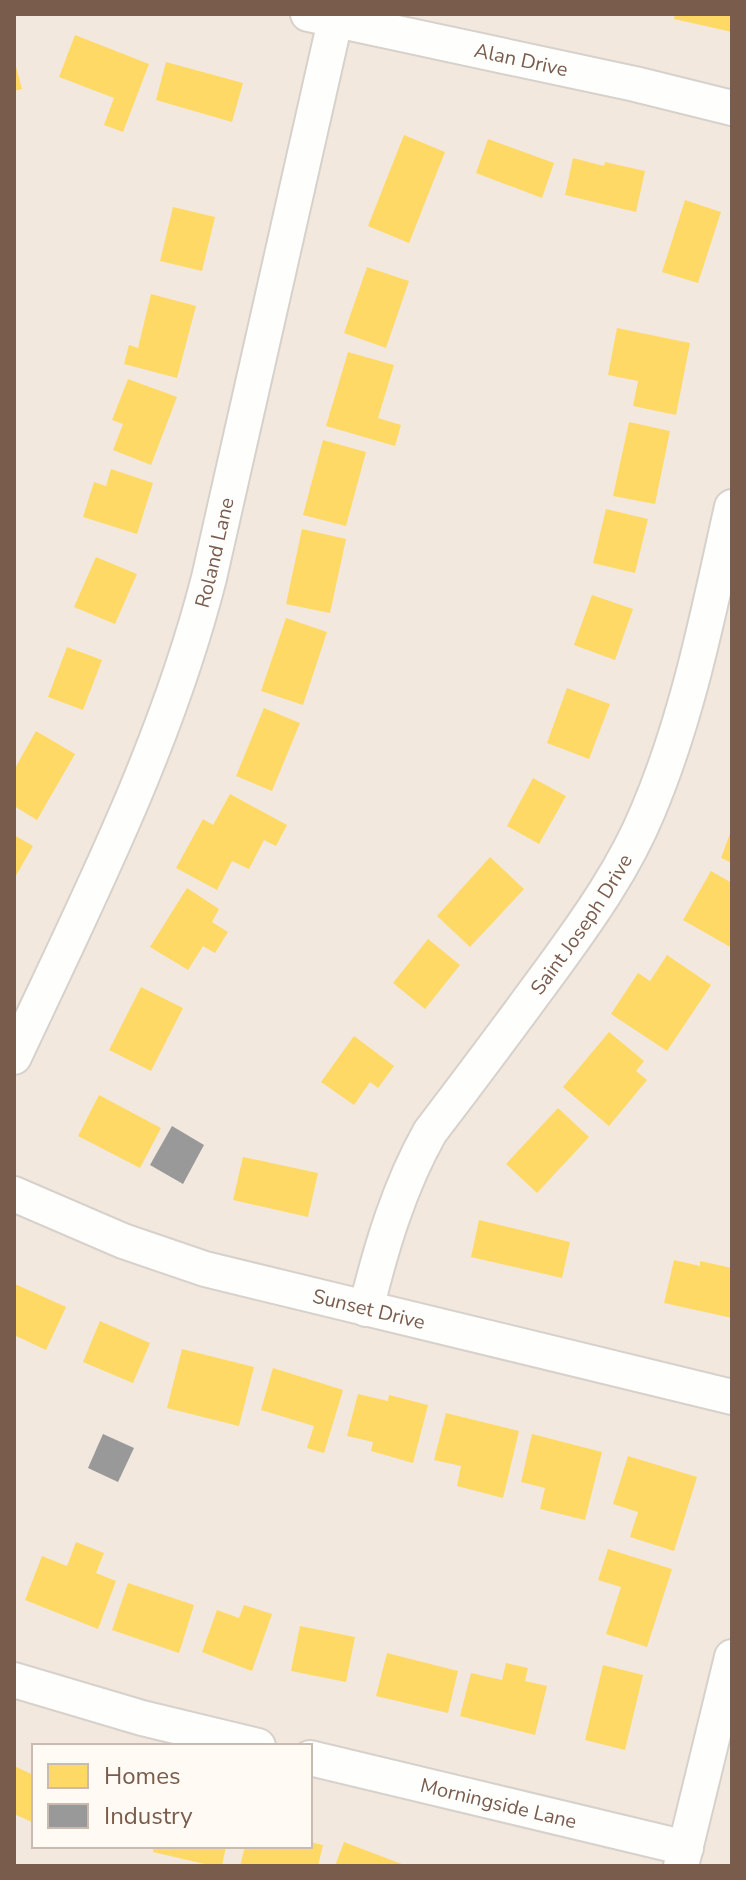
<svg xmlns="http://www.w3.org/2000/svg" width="746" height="1880" viewBox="0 0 746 1880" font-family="'Nunito Sans',sans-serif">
	<rect width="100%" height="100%" fill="#f9f5f0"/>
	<path fill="#f2e8de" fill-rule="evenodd" d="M14 14H732V1866H14ZM34 1746H310V1846H34Z"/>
	<g fill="#ffd966">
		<path d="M675 14H732V32L674 19Z"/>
		<path d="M75 35 149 64 123 132 104 125 114 98 59 77Z"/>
		<path d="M14 59 22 89 14 91Z"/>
		<path d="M166 62 243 83 232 122 156 100Z"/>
		<path d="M404 135 445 152 409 243 368 226Z"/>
		<path d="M488 139 554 163 542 198 476 173Z"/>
		<path d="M573 158 604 166 605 162 645 171 636 212 565 195Z"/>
		<path d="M685 200 721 212 698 283 662 272Z"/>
		<path d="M173 207 215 217 202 271 160 261Z"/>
		<path d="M367 267 409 281 386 348 344 333Z"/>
		<path d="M151 294 196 306 177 378 124 364 129 345 138 348Z"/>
		<path d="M617 328 690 343 676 415 633 406 638 381 608 375Z"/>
		<path d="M348 352 394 365 378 418 401 425 395 446 326 426Z"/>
		<path d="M128 379 177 397 151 465 113 450 123 424 112 420Z"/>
		<path d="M629 422 670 431 655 504 613 496Z"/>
		<path d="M323 440 366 452 346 526 303 515Z"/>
		<path d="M111 469 153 483 137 534 83 517 94 482 106 486Z"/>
		<path d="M606 509 648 519 635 573 593 563Z"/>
		<path d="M302 529 346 539 330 613 286 604Z"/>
		<path d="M96 557 137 574 115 624 74 607Z"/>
		<path d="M592 595 633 609 615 660 574 645Z"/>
		<path d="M286 618 327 632 303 705 261 691Z"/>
		<path d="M67 647 102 660 83 710 48 697Z"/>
		<path d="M567 688 610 704 589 759 547 743Z"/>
		<path d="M264 708 300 723 272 791 236 776Z"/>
		<path d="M36 731 75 754 37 820 14 806V770Z"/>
		<path d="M533 778 566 796 539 844 507 826Z"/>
		<path d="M230 794 287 825 276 846 264 840 249 869 232 861 217 890 176 868 203 819 213 825Z"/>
		<path d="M732 828V863L721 858Z"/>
		<path d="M14 835 33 846 14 879Z"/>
		<path d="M490 857 524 889 470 947 437 916Z"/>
		<path d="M711 871 732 883V948L683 920Z"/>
		<path d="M187 888 219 909 212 922 228 932 215 953 203 946 188 970 150 947Z"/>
		<path d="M428 939 460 965 425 1009 393 983Z"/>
		<path d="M667 955 711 985 667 1051 611 1014 638 973 650 981Z"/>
		<path d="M141 987 183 1008 151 1071 109 1050Z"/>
		<path d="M609 1032 644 1061 636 1071 647 1080 609 1126 563 1087Z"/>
		<path d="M354 1036 394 1066 378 1088 370 1082 354 1105 321 1082Z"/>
		<path d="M99 1095 161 1128 140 1168 78 1136Z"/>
		<path d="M558 1108 589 1137 537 1193 506 1164Z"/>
		<path d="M243 1157 318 1173 308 1217 233 1200Z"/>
		<path d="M479 1220 570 1242 562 1278 471 1257Z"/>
		<path d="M674 1260 700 1266V1261L732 1268V1318L664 1303Z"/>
		<path d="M15 1284 66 1307 46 1350 14 1335Z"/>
		<path d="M100 1321 150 1343 133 1383 83 1362Z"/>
		<path d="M182 1349 254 1367 239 1426 167 1408Z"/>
		<path d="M273 1368 343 1390 324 1453 307 1448 314 1426 261 1410Z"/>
		<path d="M358 1394 388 1401 389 1395 428 1405 413 1463 371 1451 373 1442 347 1436Z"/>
		<path d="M446 1413 519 1431 503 1498 457 1486 461 1466 434 1460Z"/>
		<path d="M532 1434 602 1452 585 1520 540 1509 545 1488 521 1482Z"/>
		<path d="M628 1456 697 1477 674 1551 630 1537 638 1512 613 1504Z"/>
		<path d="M76 1542 104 1553 96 1573 116 1581 98 1629 25 1600 42 1556 67 1566Z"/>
		<path d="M608 1549 672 1569 647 1647 606 1634 621 1587 598 1580Z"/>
		<path d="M128 1583 194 1605 179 1653 112 1630Z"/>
		<path d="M244 1605 272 1614 252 1671 202 1652 217 1610 239 1618Z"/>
		<path d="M300 1626 355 1637 346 1682 291 1671Z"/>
		<path d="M387 1653 458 1671 448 1713 376 1696Z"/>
		<path d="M506 1663 528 1668 525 1681 547 1686 535 1735 460 1716 471 1673 502 1680Z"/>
		<path d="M603 1665 643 1675 625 1750 585 1740Z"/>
		<path d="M14 1766 34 1775V1823L14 1814Z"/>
		<path d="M310 1842 323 1845 318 1866H240L245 1846H310Z"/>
		<path d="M344 1842 407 1866H335Z"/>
		<path d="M154 1846H226L222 1866H213L153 1852Z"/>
	</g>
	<g fill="#999">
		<path d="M172 1126 204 1145 183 1184 150 1165Z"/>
		<path d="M103 1434 134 1448 118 1482 88 1468Z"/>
	</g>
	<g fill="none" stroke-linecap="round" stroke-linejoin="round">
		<g stroke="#d7d1cb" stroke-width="38">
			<g id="street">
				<path id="s1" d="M308 14 635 84 732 108"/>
				<path id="s2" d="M14 1057C87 901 166 746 209 578L335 21"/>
				<path id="s3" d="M14 1194 123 1241 205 1269 732 1397"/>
				<path id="s4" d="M366 1309C381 1248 399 1187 430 1132 472 1077 513 1022 554 966 589 918 625 867 648 811 689 714 709 609 732 507"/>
				<path d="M14 1680 142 1718 258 1746"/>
				<path id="s5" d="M310 1758 686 1848"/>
				<path d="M681 1866 732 1657"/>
			</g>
		</g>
		<use href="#street" stroke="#fefefd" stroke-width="34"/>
	</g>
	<g text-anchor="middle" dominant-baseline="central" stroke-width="8" stroke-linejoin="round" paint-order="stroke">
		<g font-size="20" fill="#7a5c4d" stroke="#fffaf3">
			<text stroke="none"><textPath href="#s1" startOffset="218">Alan Drive</textPath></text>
			<text stroke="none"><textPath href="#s2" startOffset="544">Roland Lane</textPath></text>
			<text stroke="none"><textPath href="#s4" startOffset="446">Saint Joseph Drive</textPath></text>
			<text stroke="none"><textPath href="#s3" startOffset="374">Sunset Drive</textPath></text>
			<text stroke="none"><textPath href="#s5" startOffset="194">Morningside Lane</textPath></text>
		</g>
	</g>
	<rect width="746" height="1880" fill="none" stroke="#7a5c4d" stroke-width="32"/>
	<rect x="32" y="1744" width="280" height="104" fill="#fffaf3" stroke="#cabbb1" stroke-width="2"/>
	<rect x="48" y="1764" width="40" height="24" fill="#ffd966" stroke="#cabbb1" stroke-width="2"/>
	<text x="104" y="1784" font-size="24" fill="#7a5c4d">Homes</text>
	<rect x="48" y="1804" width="40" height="24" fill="#999999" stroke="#cabbb1" stroke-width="2"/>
	<text x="104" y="1824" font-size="24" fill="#7a5c4d">Industry</text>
</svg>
